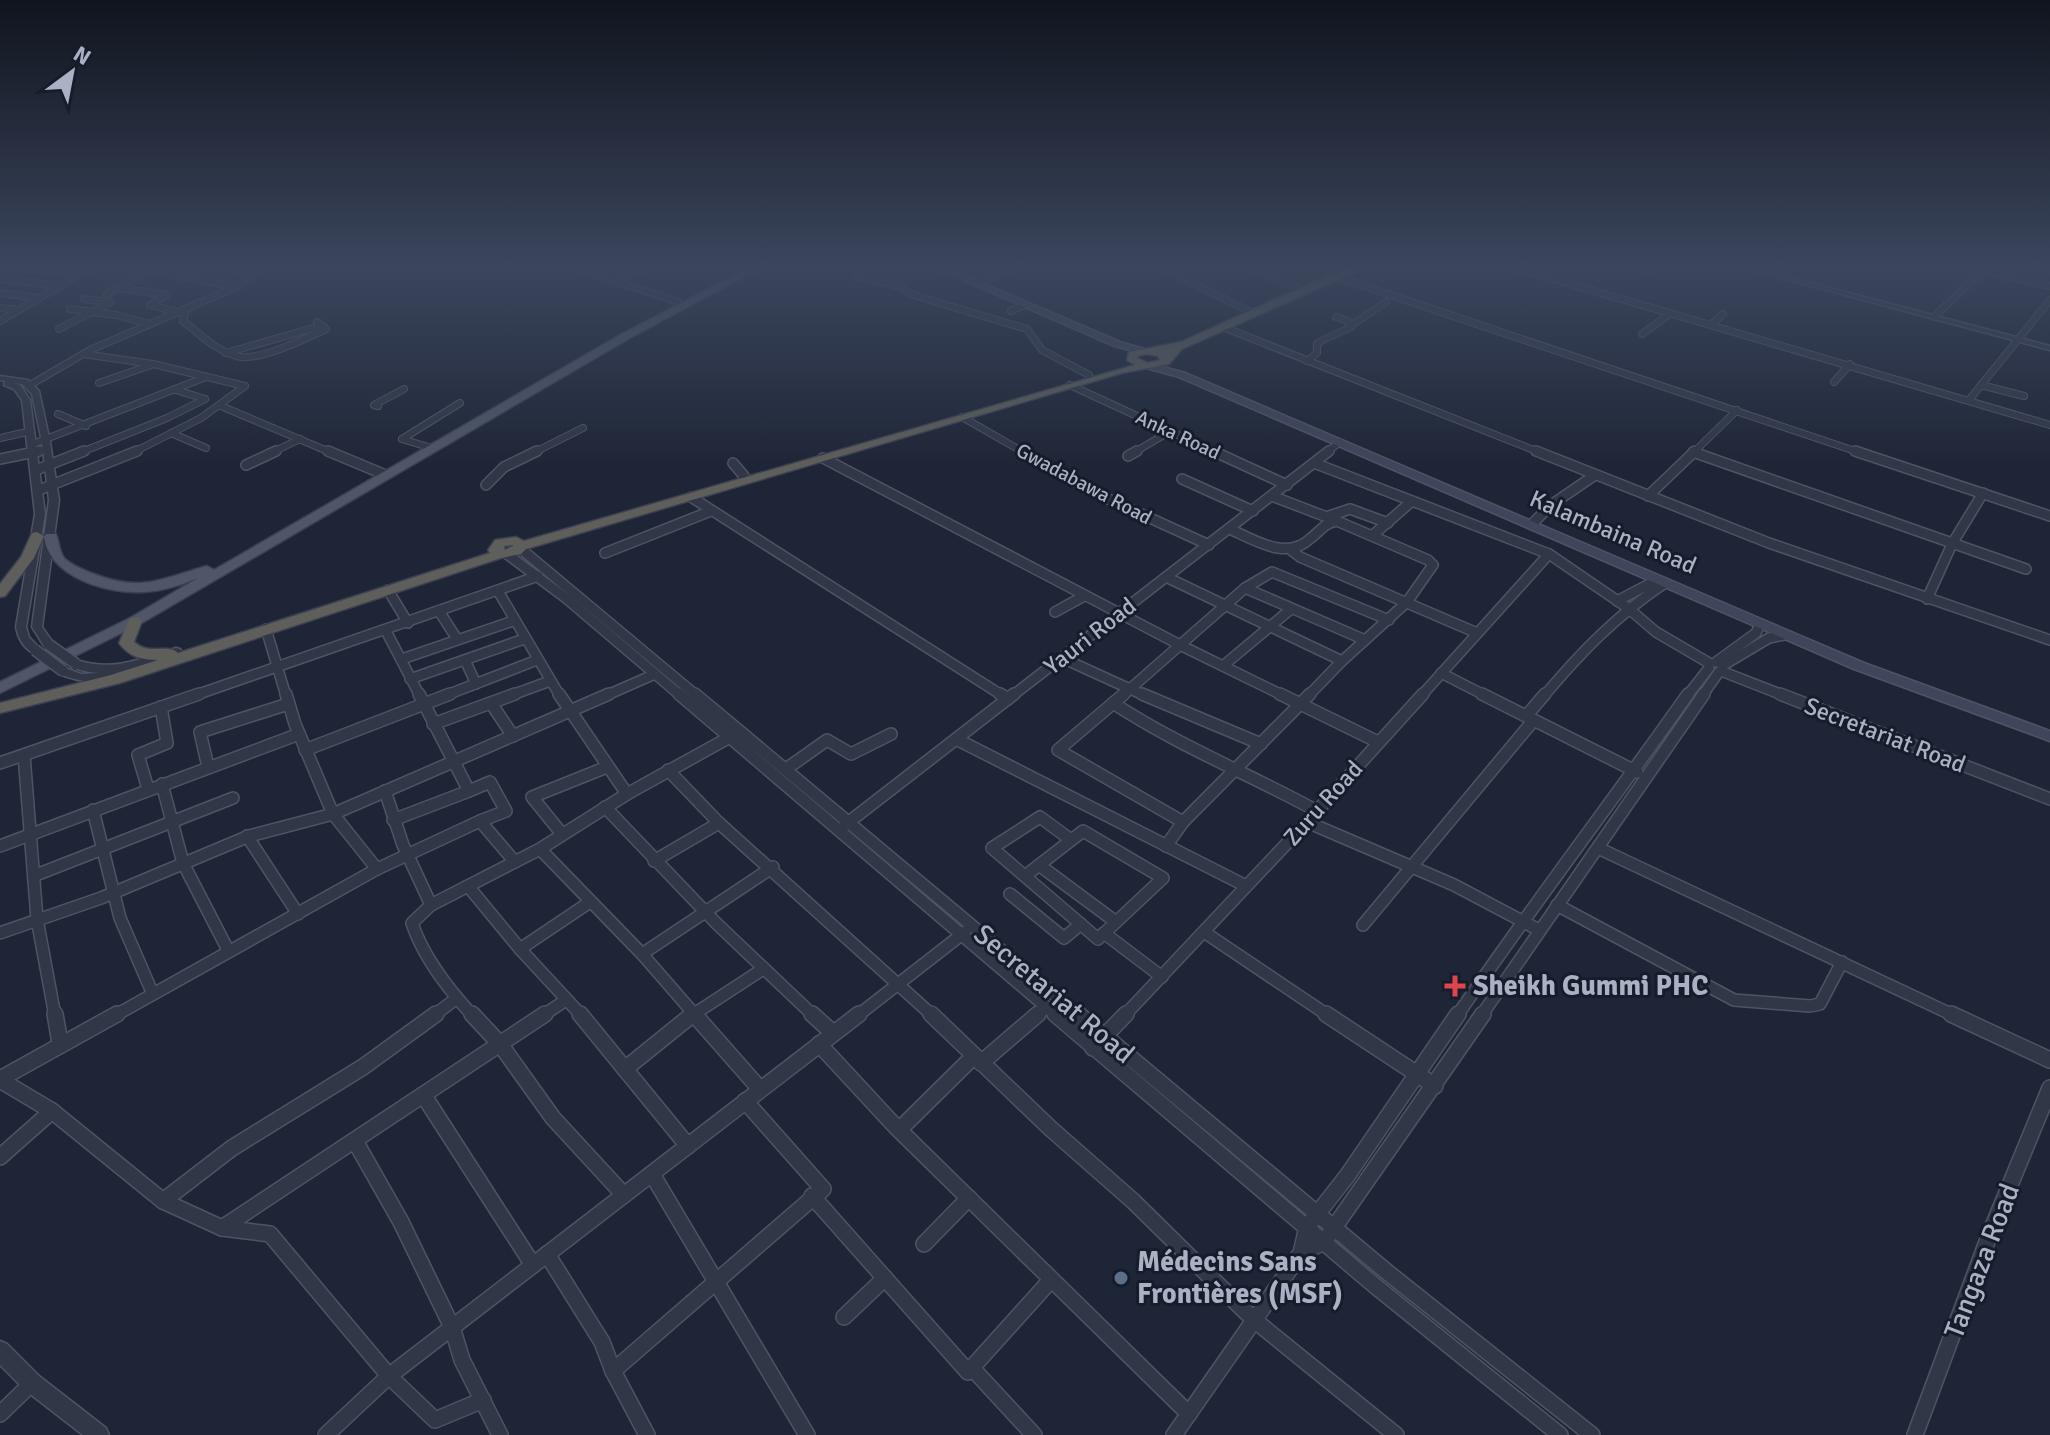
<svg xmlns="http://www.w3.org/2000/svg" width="2050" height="1435" viewBox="0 0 2050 1435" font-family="Signika,sans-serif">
	<rect width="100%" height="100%" fill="#1e2536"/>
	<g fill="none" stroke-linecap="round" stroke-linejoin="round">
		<g stroke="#4f5465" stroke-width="8">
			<g id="minor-far3">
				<path d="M27 267 80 274"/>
				<path d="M230 267 253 274"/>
				<path d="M574 267 678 302"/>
				<path d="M1159 267 1249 311"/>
				<path d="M1252 267 1297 288"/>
				<path d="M1513 267 2050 425"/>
				<path d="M1968 267 2050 286"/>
				<path d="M148 269 236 287"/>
				<path d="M1647 272 1655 267"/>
				<path d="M856 276 899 286 913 295 1027 329 1042 350 1089 375"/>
				<path d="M1334 276 1861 453"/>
				<path d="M0 279 59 286"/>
				<path d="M614 280 649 267"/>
				<path d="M977 283 1018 267"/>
				<path d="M117 288 167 295 150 305"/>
				<path d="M0 293 38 298"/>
				<path d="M107 294 152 267"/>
				<path d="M150 305 185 314 183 321C200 334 215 350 236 356 257 363 306 338 326 329L317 322"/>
				<path d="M0 308 19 310"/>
				<path d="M70 309 116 315 150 324"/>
				<path d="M1011 311 1022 306"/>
				<path d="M1934 317 1983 270"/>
				<path d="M0 321 92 267"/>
				<path d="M1711 325 1723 314"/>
				<path d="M1350 326 1386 302"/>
				<path d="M1223 327 1541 453"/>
				<path d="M59 329 111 302 84 299"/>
				<path d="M1642 334 1671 313"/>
				<path d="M226 353 317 327"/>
				<path d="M83 354 153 364 245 386 201 418 132 453"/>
				<path d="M1307 361 1317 353V344L1321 341 1351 327 1348 321 1336 317"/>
				<path d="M1834 382 1850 364"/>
				<path d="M99 383 151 365"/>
				<path d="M30 385 90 350 236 287 263 267"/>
				<path d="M1070 385 1217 453"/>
				<path d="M1981 385 2024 396"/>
				<path d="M176 390 205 399"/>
				<path d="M1969 400 2050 300"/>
				<path d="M221 406 332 453"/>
				<path d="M378 406 374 405 404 389"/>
				<path d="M58 414 86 426"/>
				<path d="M962 417 1025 453"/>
				<path d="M171 433 206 448"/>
				<path d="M0 438 31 431"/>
				<path d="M402 439 460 403"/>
				<path d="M402 439 428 447"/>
				<path d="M33 444 206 377"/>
				<path d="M29 453 47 449"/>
				<path d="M79 453 167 418 205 399"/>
				<path d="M271 453 300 439"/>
				<path d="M533 453 583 428"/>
				<path d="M1133 453 1169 432"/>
				<path d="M1326 453 1340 442"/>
				<path d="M1693 453 1737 410"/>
			</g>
		</g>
		<g stroke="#4f5465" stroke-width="12">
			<g id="minor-far2">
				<path d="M328 451 383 474"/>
				<path d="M1021 451 1093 492 1209 545"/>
				<path d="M1213 451 1287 485"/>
				<path d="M1536 451 1769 543 2050 640"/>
				<path d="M1855 451 2050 516"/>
				<path d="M1693 452 2026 569"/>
				<path d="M1128 456 1137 451"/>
				<path d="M823 458 1180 645 1284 696"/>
				<path d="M0 459 39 451"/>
				<path d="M733 463 744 476"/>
				<path d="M1314 463 1549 554 1628 608 1656 632 1709 663"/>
				<path d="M246 465 276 451"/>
				<path d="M36 470 84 451"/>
				<path d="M1182 479 1253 511"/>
				<path d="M486 485 504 467 537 451"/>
				<path d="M39 490 137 451"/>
				<path d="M1272 496 1337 521"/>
				<path d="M1648 496 1695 451"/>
				<path d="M691 497 1003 696"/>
				<path d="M1329 516 1350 509 1388 523"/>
				<path d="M1534 522 1551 505 1595 475"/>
				<path d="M1373 535 1412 501"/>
				<path d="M520 548 697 696"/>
				<path d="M1291 550 1300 557 1477 633"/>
				<path d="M605 553 711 511"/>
				<path d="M507 554 567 599 681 696"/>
				<path d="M1166 577 1342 661 1407 602 1433 565 1428 560 1337 521C1326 522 1320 531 1311 538 1287 561 1256 541 1230 529"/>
				<path d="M1245 588 1365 640"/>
				<path d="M388 590 408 623"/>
				<path d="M498 591 560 696"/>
				<path d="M1927 599 1952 544 1983 493"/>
				<path d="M1617 601 1657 580"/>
				<path d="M439 611 457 639"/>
				<path d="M1055 612 1084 596"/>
				<path d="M266 629 286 696"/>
				<path d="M386 631 420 696"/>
				<path d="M1062 658 1130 689 1245 588 1272 572 1389 620"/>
				<path d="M402 659 513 621"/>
				<path d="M465 660 476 684"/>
				<path d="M1716 662 1756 633 1760 624"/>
				<path d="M1224 665 1291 609"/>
				<path d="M1722 666 1769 638 1784 635"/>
				<path d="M1721 671 1785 696"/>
				<path d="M1441 673 1486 696"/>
				<path d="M410 679 524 639"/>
				<path d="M193 696 538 576"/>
				<path d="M444 696 537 660"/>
				<path d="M509 696 550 681"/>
				<path d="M605 696 655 674"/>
				<path d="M1012 696 1329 451"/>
				<path d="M1122 696 1130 689 1146 696"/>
				<path d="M1308 696 1342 661"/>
				<path d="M1421 696 1549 554"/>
				<path d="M1544 696C1581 652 1617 615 1665 583"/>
				<path d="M1687 696 1709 668"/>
				<path d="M1702 696 1719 672"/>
			</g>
		</g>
		<g stroke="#4f5465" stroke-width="14">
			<g id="minor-far1">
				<path d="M286 694 295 724 333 814 377 869"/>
				<path d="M559 694 627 794"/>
				<path d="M679 694 1057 1016"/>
				<path d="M695 694 1080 1016"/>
				<path d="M1000 694 1008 699"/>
				<path d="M1124 694 1058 750 1183 822"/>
				<path d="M1142 694 1261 744"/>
				<path d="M1280 694 1378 742"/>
				<path d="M1482 694 1637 772"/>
				<path d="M1780 694 2050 799"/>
				<path d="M491 703 513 736"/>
				<path d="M1113 703C1177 745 1249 774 1317 811"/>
				<path d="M1527 715 1545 694"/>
				<path d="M433 724 515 694"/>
				<path d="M958 740 1246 886"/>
				<path d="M305 750 450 694"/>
				<path d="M24 755 37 919 55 1016"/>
				<path d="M0 763 199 694"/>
				<path d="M208 767 200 732 288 704"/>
				<path d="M786 769 827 740 851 754 891 734"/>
				<path d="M668 770 719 823 933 1016"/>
				<path d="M162 784 183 863 228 950"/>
				<path d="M148 789 138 755 167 743 161 707"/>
				<path d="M385 791 403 845 431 905"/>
				<path d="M469 791 490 782 506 811 480 821"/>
				<path d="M605 807 716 923 814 1016"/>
				<path d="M93 810 120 918 152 992"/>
				<path d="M393 820 469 791 419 694"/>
				<path d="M1307 822 1454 885 1539 930"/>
				<path d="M845 825 1014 694"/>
				<path d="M562 834 532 797 607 767"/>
				<path d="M247 836 298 914"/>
				<path d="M0 846 299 734"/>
				<path d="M1166 846 1183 822 1310 694"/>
				<path d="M1598 848 1955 1016"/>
				<path d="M540 849 642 954 696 1016"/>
				<path d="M654 861 719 823"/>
				<path d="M1039 865 1116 922"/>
				<path d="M36 875 233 798"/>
				<path d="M1025 876 1083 831 1163 878 1098 939 992 848 1040 817 1071 840"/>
				<path d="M468 886 520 949 582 1016"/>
				<path d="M1010 894 1064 938 1081 924"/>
				<path d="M1557 905 1734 1000 1810 1006 1820 1004 1842 962"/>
				<path d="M1363 925 1533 721"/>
				<path d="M1204 932 1329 1016"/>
				<path d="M0 933 101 898 249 836 333 814 609 694"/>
				<path d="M1104 933 1162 977"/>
				<path d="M520 949 590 902"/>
				<path d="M642 954 773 867"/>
				<path d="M114 1016 377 869 480 821 515 862"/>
				<path d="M433 1016 457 998"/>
				<path d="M473 1016C449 990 423 957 412 923L431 905 540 849 627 794 730 737"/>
				<path d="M542 1016 566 1000"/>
				<path d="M691 1016 763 969"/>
				<path d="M857 1016 965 932"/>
				<path d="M1036 1016 1046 1007"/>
				<path d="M1124 1016 1307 822 1423 694"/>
				<path d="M1457 1016C1531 907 1612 802 1688 694"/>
				<path d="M1481 1016 1704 694"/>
			</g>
		</g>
		<g stroke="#4f5465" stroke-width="18">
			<g id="minor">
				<path d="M55 1014 60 1043"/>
				<path d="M472 1014 500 1044 553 1118 624 1195"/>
				<path d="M580 1014 688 1146"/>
				<path d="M694 1014 760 1089"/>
				<path d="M812 1014 833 1033"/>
				<path d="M931 1014 1050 1128 1133 1201 1253 1319 1396 1435"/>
				<path d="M1055 1014 1374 1285 1560 1435"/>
				<path d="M1078 1014 1387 1272 1592 1435"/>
				<path d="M1326 1014 1435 1086"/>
				<path d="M1951 1014 2050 1060"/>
				<path d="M819 1044 895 1126 1189 1414"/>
				<path d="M1093 1048 1126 1014"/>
				<path d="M981 1063 1038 1014"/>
				<path d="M625 1069 693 1014"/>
				<path d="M0 1079 117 1014"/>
				<path d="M0 1080 52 1111 163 1201 222 1228 270 1234 389 1376 435 1420 483 1400"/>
				<path d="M424 1096 533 1265"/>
				<path d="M899 1130 974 1056"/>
				<path d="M355 1141 401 1222 452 1327 462 1360 500 1435"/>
				<path d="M0 1157 52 1111"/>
				<path d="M652 1174 807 1435"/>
				<path d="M812 1196 968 1372 1050 1281"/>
				<path d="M163 1201 232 1148 363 1067 436 1014"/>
				<path d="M222 1228 545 1014"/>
				<path d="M924 1244 969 1198"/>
				<path d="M1301 1253 1324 1242 1483 1014"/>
				<path d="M547 1254 602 1342 613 1371 647 1435"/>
				<path d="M844 1317 885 1278"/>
				<path d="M972 1368 1034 1435"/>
				<path d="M613 1371 823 1189 745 1101"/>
				<path d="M0 1414 32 1383"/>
				<path d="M326 1435 389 1376 859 1014"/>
				<path d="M1174 1435 1301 1253 1307 1227 1347 1176 1458 1014"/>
				<path d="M1915 1435 1991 1231 2050 1088"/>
			</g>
		</g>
		<g stroke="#4f5465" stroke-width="3">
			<g id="tertiary">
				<path d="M1740 267H1751L2050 346V350Z"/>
				<path d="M0 376 28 380 39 391 50 442 59 500 42 627 54 644 48 648 44 646 32 627 49 500 42 442 32 394 22 384 13 383 20 385 30 400 45 514 26 627 29 637 41 650 35 654C24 649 18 638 16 627L35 514 22 400 14 389 4 385 5 381 0 380Z"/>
				<path d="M176 648 180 649 182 652 180 655 144 666 115 673 120 676C103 687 77 681 59 674L57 671 63 667 81 674 98 673C89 672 77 671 70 664L76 660C116 672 138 659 176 648Z"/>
				<path d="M0 1341 7 1344 39 1376 106 1428 109 1435H83L25 1390 0 1365Z"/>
			</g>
		</g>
		<g stroke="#4f5465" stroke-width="3">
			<g id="secondary">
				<path d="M934 267H945L1120 342 1151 351 1146 354 1114 346Z"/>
				<path d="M1149 363 1185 373 1864 663 2050 731V741L1854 669 1179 377 1146 368 1144 366Z"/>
			</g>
		</g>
		<g stroke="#3b4050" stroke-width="3">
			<path id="primary" d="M750 267H762L628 339 140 624 0 693V682L130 618 198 578C181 585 163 591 144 592 108 594 50 578 44 537L46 534H56C59 541 59 551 64 558 71 565 82 569 91 573 142 593 160 579 207 566L214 570 620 335Z"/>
		</g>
		<g stroke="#3c4151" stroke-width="3">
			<g id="trunk">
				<path d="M1353 267H1367L1182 349 1169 364 1122 373 526 549 521 554 501 558 120 683 0 713V703L111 675 158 660C142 660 129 657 119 643L130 618H140L142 621 134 642C150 656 167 643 178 653L490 553 488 550 495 540 516 537 524 541 1135 365 1127 360 1129 352 1181 342 1331 274ZM1146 354 1158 356 1160 360 1148 363 1137 358 1138 356ZM504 546 513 545V546L505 550Z"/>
				<path d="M37 532 44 536 34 558 5 596 0 597V584L21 557 32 533Z"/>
			</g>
		</g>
		<use href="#minor-far3" stroke="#313746" stroke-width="6"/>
		<use href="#minor-far2" stroke="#313746" stroke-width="9"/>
		<use href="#minor-far1" stroke="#313746" stroke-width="11"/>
		<use href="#minor" stroke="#313746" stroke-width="15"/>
		<use href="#tertiary" fill="#313746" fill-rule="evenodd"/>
		<use href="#secondary" fill="#3f455a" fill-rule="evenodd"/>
		<use href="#primary" fill="#4f5667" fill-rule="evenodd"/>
		<use href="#trunk" fill="#5e5e5a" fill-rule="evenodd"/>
		<g stroke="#4f5465" stroke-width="13" stroke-linecap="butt">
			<g id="tertiary-bridge">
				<path d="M48 644 76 664"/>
				<path d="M35 650 63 671"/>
			</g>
		</g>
		<use href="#tertiary-bridge" stroke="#313746" stroke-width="10"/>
	</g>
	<linearGradient id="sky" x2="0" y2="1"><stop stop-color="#10141e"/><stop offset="0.57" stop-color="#3b465d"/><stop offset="1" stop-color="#3b465d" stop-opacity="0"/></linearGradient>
	<rect width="2050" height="468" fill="url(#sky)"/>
	<path fill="#e0444e" stroke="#171c2b" stroke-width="3" d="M1451 974h8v8h8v8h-8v8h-8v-8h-8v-8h8z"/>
	<circle fill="#5c6f8a" stroke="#171c2b" stroke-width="3" cx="1121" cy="1278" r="8"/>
	<g text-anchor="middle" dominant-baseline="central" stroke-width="6" stroke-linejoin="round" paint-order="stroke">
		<g font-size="20" fill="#abb1c4" stroke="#171c2b">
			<text transform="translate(1178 435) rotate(25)">Anka Road</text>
			<text transform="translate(1084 484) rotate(28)">Gwadabawa Road</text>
		</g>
		<g font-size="24" fill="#abb1c4" stroke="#171c2b">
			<text transform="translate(1613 532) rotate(23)">Kalambaina Road</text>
			<text transform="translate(1090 636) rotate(-38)">Yauri Road</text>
			<text transform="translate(1885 735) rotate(21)">Secretariat Road</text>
			<text transform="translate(1323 803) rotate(-48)">Zuru Road</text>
		</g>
		<g font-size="28" font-weight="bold" fill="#abb1c4" stroke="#171c2b" text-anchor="start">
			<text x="1473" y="986">Sheikh Gummi PHC</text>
			<text x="1137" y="1262">Médecins Sans<tspan x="1137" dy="32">Frontières (MSF)</tspan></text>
		</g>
		<g font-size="28" fill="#abb1c4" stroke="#171c2b">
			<text transform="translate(1054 994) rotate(40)">Secretariat Road</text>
			<text transform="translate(1982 1261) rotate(-69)">Tangaza Road</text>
		</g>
	</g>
	<g transform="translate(72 72) rotate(32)" stroke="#171c2b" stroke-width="6" paint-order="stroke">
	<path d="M0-6L14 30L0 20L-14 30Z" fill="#abb1c4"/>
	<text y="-12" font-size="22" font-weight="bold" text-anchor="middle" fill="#abb1c4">N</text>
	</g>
</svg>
